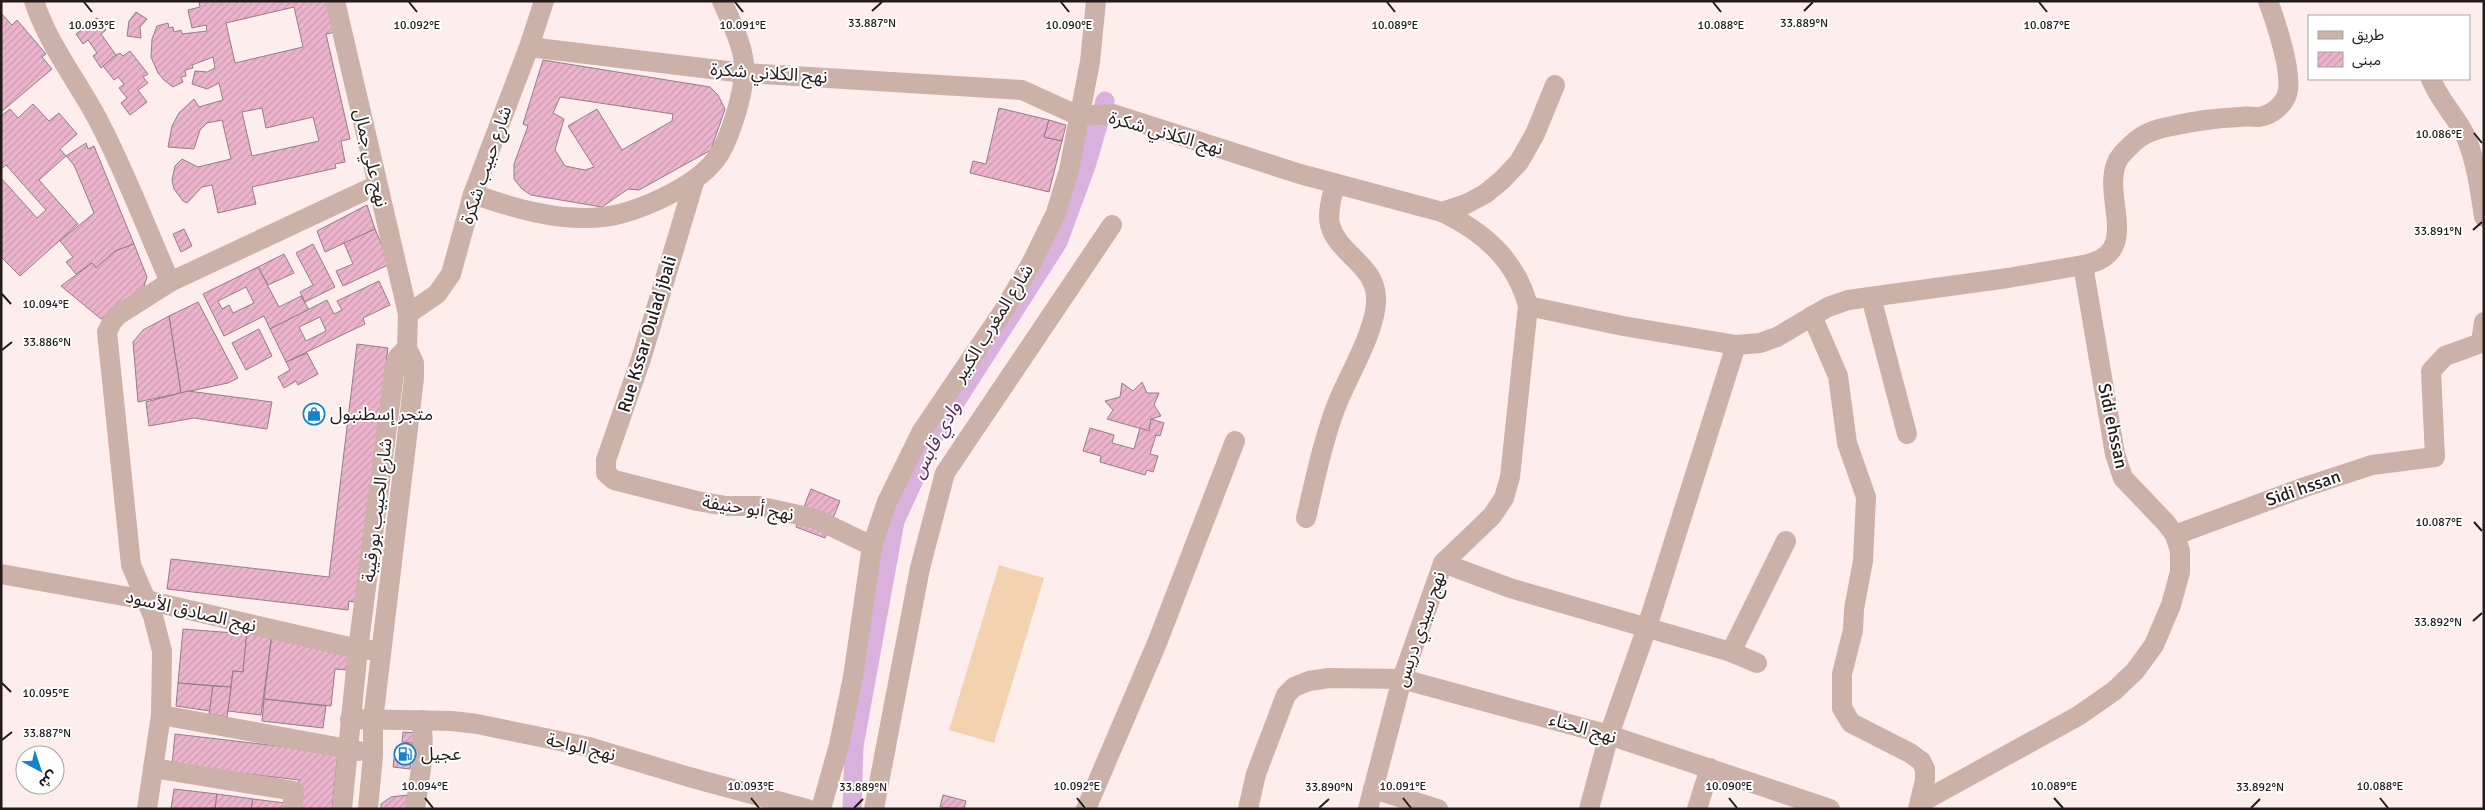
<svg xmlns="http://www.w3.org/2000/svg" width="2485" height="810" viewBox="0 0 2485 810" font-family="Signika,'Noto Sans Arabic',sans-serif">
	<defs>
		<pattern id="building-hatch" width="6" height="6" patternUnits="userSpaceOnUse" patternTransform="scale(1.25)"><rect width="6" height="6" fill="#ecb3cd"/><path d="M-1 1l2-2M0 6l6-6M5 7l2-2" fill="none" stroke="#ca99af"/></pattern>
	</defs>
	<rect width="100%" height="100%" fill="#feeded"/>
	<path fill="#f3d2b0" d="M999 565 1044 578 994 743 949 730Z"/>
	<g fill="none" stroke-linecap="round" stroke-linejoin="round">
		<path stroke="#d9b1dc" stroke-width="19" d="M852 809 854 746 895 521 935 434 1058 242 1086 166 1105 101"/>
	</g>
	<g fill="url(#building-hatch)" stroke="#947d87" fill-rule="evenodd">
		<path d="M329 1 336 32 326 34 350 139 341 141 345 162 335 164 336 168 252 187 256 204 218 213 212 185 202 187 187 203 183 201 174 189 172 180 175 166 182 159 198 167 231 159 222 120 207 123 200 130 194 149 168 147 172 126 179 113 194 99 199 107 223 100 219 83 207 89 192 84 195 71 207 72 215 68 213 57 192 65 193 68 185 70 186 76 181 77 183 82 173 87 164 80 158 73 151 57 152 39 157 26 168 23 169 28 173 27 174 32 181 30 182 34 207 31 206 25 192 28 188 10 200 7 199 2 203 1ZM294 7 303 47 235 63 226 23ZM262 108 266 128 313 117 319 141 252 156 242 112Z"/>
		<path d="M136 12 147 19 140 27 141 38 127 36 129 21Z"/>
		<path d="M1 13 12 25 17 20 46 54 42 57 52 69 1 112Z"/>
		<path d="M97 18 106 30 101 34 116 55 101 68 93 56 97 53 88 40 83 44 76 34Z"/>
		<path d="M130 51 148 74 143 77 148 83 138 90 147 102 130 115 121 103 127 98 119 88 124 84 118 77 114 80 103 66 116 55 120 53 123 56Z"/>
		<path d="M543 60 710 87 718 95 725 109 711 150 639 190 628 189 602 207 531 195 522 189 514 179V164L528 126 523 124ZM560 97 673 114 672 121 622 150 597 109 568 126 594 167 585 170 565 166 555 150 564 119 553 113Z"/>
		<path d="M33 104 49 121 59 113 77 134 60 149 66 156 39 180 78 224 20 276 1 257V178L37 218 46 210 6 165 1 169V116L10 109 18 118Z"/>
		<path d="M999 108 1049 120 1044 137 1062 141 1049 192 970 173 973 161 986 164Z"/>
		<path d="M1049 120 1066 125 1062 141 1044 137Z"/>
		<path d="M86 143 88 149 94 146 134 244 115 251 96 268 92 263 76 274 66 262 73 257 60 241 94 213 74 165 66 156Z"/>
		<path d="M367 205 375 229 325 252 317 231Z"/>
		<path d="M184 229 192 246 181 252 173 234Z"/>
		<path d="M375 229 390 264 343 286 336 271 353 264 344 243Z"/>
		<path d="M134 244 147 277 141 296 101 319 61 286 92 263 96 268 115 251Z"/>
		<path d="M313 244 335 287 305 302 300 292 313 285 296 253Z"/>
		<path d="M284 254 294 273 268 285 258 267Z"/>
		<path d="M258 267 279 307 301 296 309 310 270 329 264 316 224 336 203 294ZM246 287 254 303 233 313 229 305 222 309 218 301Z"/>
		<path d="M379 281 390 305 363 318 365 324 286 362 270 329 327 300 334 314 342 310 337 301ZM320 317 326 331 306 341 299 327Z"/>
		<path d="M198 302 238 378 228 383 181 393 169 316Z"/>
		<path d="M169 316 181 393 138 402 133 342 143 330Z"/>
		<path d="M259 329 272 356 246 370 232 343Z"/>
		<path d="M357 344 388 348 358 603 349 601 348 610 167 589 171 559 329 577Z"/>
		<path d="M307 353 318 374 298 385 296 381 284 388 278 377 290 370 286 362Z"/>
		<path d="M1142 382 1147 393H1159L1154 405 1161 416 1151 419 1149 431 1107 419 1113 410 1105 401 1120 397 1122 383 1133 391Z"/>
		<path d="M188 391 272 402 267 429 194 418 149 426 146 402Z"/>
		<path d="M1151 419 1164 423 1160 436 1156 435 1150 454 1158 456 1153 472 1147 470 1145 475 1100 462 1101 456 1083 451 1090 428 1114 435 1112 443 1134 449 1140 428 1149 431Z"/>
		<path d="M811 489 840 501 825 538 796 527Z"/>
		<path d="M183 629 247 634 243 672 233 671 231 687 178 683Z"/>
		<path d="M247 631 272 634 261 715 228 711 233 671 243 672Z"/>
		<path d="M272 634 350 642 347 670 335 669 331 706 264 699Z"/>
		<path d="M178 683 213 686 210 711 176 706Z"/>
		<path d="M213 686 231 687 227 717 209 714Z"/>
		<path d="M264 699 326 706 323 728 262 721Z"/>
		<path d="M403 732 417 733 420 752 412 751V743L402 742Z"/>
		<path d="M175 734 338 753 332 809H295L299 780 172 765Z"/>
		<path d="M395 750 412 751 410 769 393 767Z"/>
		<path d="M174 789 217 794 215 809H171Z"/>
		<path d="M217 794 253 799 251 809H215Z"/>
		<path d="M407 795 406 809H381V804L391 797Z"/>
		<path d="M943 795 966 801 964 809 940 807Z"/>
		<path d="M253 799 285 803V809H251Z"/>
	</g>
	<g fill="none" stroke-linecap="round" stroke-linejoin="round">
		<g stroke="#cbb1a7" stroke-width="20">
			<path d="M34 1C48 44 76 79 97 118 125 171 146 227 170 282"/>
			<path d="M335 1 408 314 407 348 414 363V378L373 721V755L368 809"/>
			<path d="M529 47 744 73 1022 90 1079 116 1113 114 1300 174 1442 212 1466 204 1485 194 1502 180 1519 162 1535 134 1555 85"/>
			<path d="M2431 79C2439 100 2455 115 2465 135 2476 160 2480 190 2484 217"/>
			<path d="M695 179 641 359 606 460V473L614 480 697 501 726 506H758L799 515 816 519 872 546"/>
			<path d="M473 194C513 208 559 222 603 217 637 213 695 187 716 159 729 142 743 96 744 73 746 50 731 22 722 1"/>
			<path d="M2083 265C2144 254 2101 198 2117 162 2119 156 2126 150 2131 145 2143 133 2156 129 2172 126 2194 121 2217 118 2240 117 2246 116 2252 117 2259 117 2272 115 2286 104 2288 90 2291 68 2276 22 2268 1"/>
			<path d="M1871 297 1907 434"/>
			<path d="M1528 306 1623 326 1736 345 1760 343 1777 337 1828 307 1848 300 2008 278 2083 265 2115 454 2123 478 2166 523 2175 535 2180 551V572L2171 605 2154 645 2135 671 2114 691 2078 716 1920 803"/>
			<path d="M408 314 437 294 451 274 473 194 529 47 544 1"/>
			<path d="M1812 316 1838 376 1847 443 1866 497 1863 561 1854 609 1853 630 1842 674V708L1851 723 1910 753 1921 761 1925 769V780L1918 809"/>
			<path d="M2481 342 2484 322"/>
			<path d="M1306 518C1315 480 1323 440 1337 404 1348 376 1378 327 1376 297 1375 265 1338 254 1330 225 1327 212 1332 196 1335 184"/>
			<path d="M2175 535 2305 487 2372 465 2435 457 2431 371 2445 356 2484 342"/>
			<path d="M1443 563 1510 588 1731 652 1757 663"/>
			<path d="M1 574 146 600 358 649 371 650"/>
			<path d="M1731 652 1786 541"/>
			<path d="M161 715 359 751"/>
			<path d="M350 719 452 721 477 724 589 747 689 777 807 809"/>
			<path d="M153 768 294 791 292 809"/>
			<path d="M1373 789 1438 809"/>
			<path d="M147 809 161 715 162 651 153 616 131 565 107 332 112 322 118 315 170 282 377 185"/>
			<path d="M342 809 358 649 395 366 398 357 407 348"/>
			<path d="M415 809 423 755 422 720"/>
			<path d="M821 809 839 745 853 677 872 546 887 502 922 431 1004 310 1032 262 1056 213 1069 170 1090 62 1096 1"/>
			<path d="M874 809 920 568 945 473 1112 225"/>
			<path d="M1086 809 1157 643 1235 441"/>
			<path d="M1248 809 1256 774 1286 695 1294 687 1309 681 1329 678 1402 679 1609 735 1830 809"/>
			<path d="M1368 809 1402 679 1443 563 1492 516 1504 498 1510 477 1528 306C1516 260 1484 232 1442 212"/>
			<path d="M1589 809 1609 735 1647 627 1736 345"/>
			<path d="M1697 809 1710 768"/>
		</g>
	</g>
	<path fill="none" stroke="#231a1a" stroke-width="2" d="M84 2 92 12M409 2 417 12M735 2 743 12M1061 2 1069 12M1387 2 1395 12M1713 2 1721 12M2039 2 2047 12M872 11 882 2M1804 11 1813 2M2474 133 2482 143M2473 230 2482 222M2 294 11 304M2 350 12 342M2474 522 2482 531M2473 621 2482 613M2 683 11 692M2 740 12 732M425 798 433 808M751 798 759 808M1077 798 1085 808M1403 798 1411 808M1729 798 1737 808M2054 798 2063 808M2380 798 2388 808M854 808 863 799M1319 808 1329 799M2251 808 2260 799"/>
	<defs>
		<g id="shop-ring" transform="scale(1.125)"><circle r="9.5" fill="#fff" stroke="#1582cb" stroke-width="1.5"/><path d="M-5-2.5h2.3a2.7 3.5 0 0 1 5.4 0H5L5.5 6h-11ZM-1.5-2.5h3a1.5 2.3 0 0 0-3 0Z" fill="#1582cb"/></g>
		<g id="fuel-ring" transform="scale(1.125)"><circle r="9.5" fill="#fff" stroke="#1582cb" stroke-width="1.5"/><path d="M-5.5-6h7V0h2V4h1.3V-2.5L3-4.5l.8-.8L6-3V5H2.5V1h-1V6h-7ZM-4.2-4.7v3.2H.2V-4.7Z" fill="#1582cb"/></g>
	</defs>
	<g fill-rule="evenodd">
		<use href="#shop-ring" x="314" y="414"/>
		<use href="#fuel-ring" x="405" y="754"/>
	</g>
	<g text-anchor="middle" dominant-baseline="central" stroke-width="4" stroke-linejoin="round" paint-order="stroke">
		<g font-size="18" fill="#231a1a" stroke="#fff">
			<text transform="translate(769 73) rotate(4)">نهج الكلاني شكرة</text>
			<text transform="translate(1166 133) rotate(16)">نهج الكلاني شكرة</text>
			<text transform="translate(371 158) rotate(77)">نهج علي جمال</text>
			<text transform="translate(486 165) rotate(-71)">شارع حبيب شكرة</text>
			<text transform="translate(993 323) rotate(-58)">شارع المغرب الكبير</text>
			<text transform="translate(647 334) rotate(-73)">Rue Kssar Oulad jbali</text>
			<text transform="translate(2113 426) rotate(78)">Sidi ehssan</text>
			<text transform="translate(2303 488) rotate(-19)">Sidi hssan</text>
			<text transform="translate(748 508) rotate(8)">نهج أبو حنيفة</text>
			<text transform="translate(377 510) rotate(-83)">شارع الحبيب بورقيبة</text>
			<text transform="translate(191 611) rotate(13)">نهج الصادق الأسود</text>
			<text transform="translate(1420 629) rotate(-71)">نهج سيدي دريس</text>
			<text transform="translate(1583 728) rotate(16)">نهج الحناء</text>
			<text transform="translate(581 747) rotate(13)">نهج الواحة</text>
		</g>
		<g font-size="18" fill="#231a1a" stroke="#fff" text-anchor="start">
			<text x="330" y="414">متجر إسطنبول</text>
			<text x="421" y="754">عجيل</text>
		</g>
		<g font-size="19" font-style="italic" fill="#58275c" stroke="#fff">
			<text transform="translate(936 440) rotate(-62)">وادي قابس</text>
		</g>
	</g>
	<g font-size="12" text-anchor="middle" fill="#231a1a" stroke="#fff" stroke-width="4" stroke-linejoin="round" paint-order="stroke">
		<text x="872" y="27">33.887°N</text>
		<text x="1804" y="27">33.889°N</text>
		<text x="92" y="29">10.093°E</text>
		<text x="417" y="29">10.092°E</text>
		<text x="743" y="29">10.091°E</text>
		<text x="1069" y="29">10.090°E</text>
		<text x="1395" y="29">10.089°E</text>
		<text x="1721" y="29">10.088°E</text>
		<text x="2047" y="29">10.087°E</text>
		<text x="2439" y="138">10.086°E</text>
		<text x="2438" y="235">33.891°N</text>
		<text x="46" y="308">10.094°E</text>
		<text x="47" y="346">33.886°N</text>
		<text x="2439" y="526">10.087°E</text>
		<text x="2438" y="626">33.892°N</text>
		<text x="46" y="697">10.095°E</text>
		<text x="47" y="737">33.887°N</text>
		<text x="425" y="790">10.094°E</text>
		<text x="751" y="790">10.093°E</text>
		<text x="1077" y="790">10.092°E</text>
		<text x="1403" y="790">10.091°E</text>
		<text x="1729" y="790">10.090°E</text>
		<text x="2054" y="790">10.089°E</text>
		<text x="2380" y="790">10.088°E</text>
		<text x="863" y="791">33.889°N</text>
		<text x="1329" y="791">33.890°N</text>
		<text x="2260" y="791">33.892°N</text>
	</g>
	<rect width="2485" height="810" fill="none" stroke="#231a1a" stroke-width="5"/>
	<rect x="2308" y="15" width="162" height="65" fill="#ffffff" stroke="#a7a3a3"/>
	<rect x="2318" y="31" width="25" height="8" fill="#cbb1a7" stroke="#a7a3a3"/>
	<text x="2352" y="40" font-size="15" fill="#231a1a">طريق</text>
	<rect x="2318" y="52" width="25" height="15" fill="url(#building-hatch)" stroke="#a7a3a3"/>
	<text x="2352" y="65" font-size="15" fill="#231a1a">مبنى</text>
	<g transform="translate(40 770) rotate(140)"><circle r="24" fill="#ffffff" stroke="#a7a3a3"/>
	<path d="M0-4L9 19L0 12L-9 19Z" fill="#1582cb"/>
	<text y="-8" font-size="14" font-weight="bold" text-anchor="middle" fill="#231a1a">ش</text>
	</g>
</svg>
